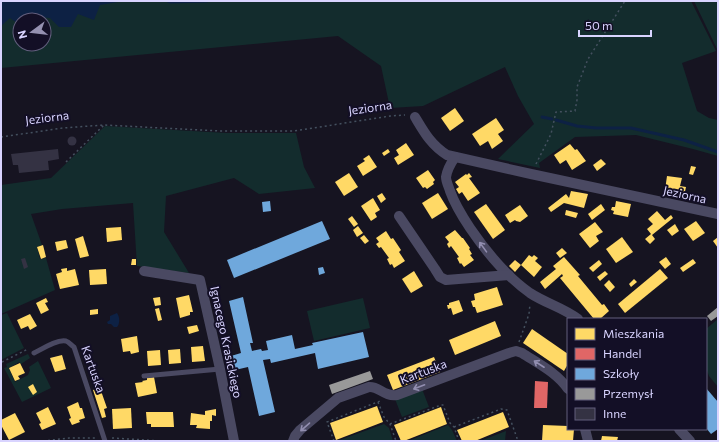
<svg xmlns="http://www.w3.org/2000/svg" width="719" height="442" viewBox="0 0 719 442" font-family="Commissioner,sans-serif">
	<rect width="100%" height="100%" fill="#161421"/>
	<g fill="#132c2d" fill-rule="evenodd">
		<path d="M1 1H691L716 51 682 63 697 111 709 118 718 120V156L693 149 636 135 575 137 539 163 540 168 498 159 534 124 518 96 505 67 423 106 390 108 381 66 338 36 1 68ZM20 20H44V44H20Z"/>
		<path d="M694 1H718V51Z"/>
		<path d="M105 126 227 133H296L304 167 315 188 259 194 234 178 166 196 164 232 189 273 137 266 133 203 62 209 31 214 42 245 37 247 40 259 46 258 55 290 1 314V185L51 178Z"/>
		<path d="M363 298 370 328 314 341 307 311Z"/>
		<path d="M7 313 24 348 1 360V315Z"/>
		<path d="M718 319V387L709 376 706 368V329Z"/>
		<path d="M28 354 30 358 21 364 19 362 9 368 15 382 28 375 30 370 29 367 38 361 51 388 22 402 4 368 7 367 6 364Z"/>
		<path d="M422 389 429 407 402 417 395 399Z"/>
		<path d="M384 424 389 428 393 441H357L350 440 349 441H337Z"/>
		<path d="M448 425 452 430 457 441H408Z"/>
		<path d="M506 431 505 441H480Z"/>
	</g>
	<g fill="#0d2144">
		<path d="M1 1H124L100 5 94 20 78 14 71 27H59L50 18 39 17 35 20H20V25L10 18 1 26Z"/>
		<path d="M117 313C120 317 120 324 117 327H114L111 324H108L107 322 110 320V316Z"/>
	</g>
	<g fill="#ffd966">
		<path d="M455 108 464 121 450 131 441 118Z"/>
		<path d="M496 118 504 130 498 134 503 141 492 149 488 141 480 146 472 134Z"/>
		<path d="M406 143 414 155 398 165 394 158 399 155 396 150Z"/>
		<path d="M570 144 575 150 577 149 586 161 572 170 566 160 560 164 554 155Z"/>
		<path d="M388 149 390 152 384 156 382 153Z"/>
		<path d="M369 155 377 167 363 176 357 166 365 161 363 159Z"/>
		<path d="M601 159 606 164 597 171 593 165Z"/>
		<path d="M691 166 696 167 693 175 689 174Z"/>
		<path d="M428 170 435 180 433 182 434 184 427 189 425 187 423 188 416 178Z"/>
		<path d="M349 173 358 187 344 196 335 182Z"/>
		<path d="M469 173 472 177 469 178 480 193 468 201 462 192 459 194 456 189 459 187 455 182 466 174 467 175Z"/>
		<path d="M667 176 682 178 680 186 686 187 684 196 681 197 679 196 678 192 665 190Z"/>
		<path d="M571 191 588 194 584 208 564 203 551 212 548 208 566 194 569 198Z"/>
		<path d="M382 193 386 199 381 203 377 196Z"/>
		<path d="M438 193 448 209 432 219 422 203Z"/>
		<path d="M373 198 380 210 375 213 377 217 371 221 361 206Z"/>
		<path d="M616 201 631 204 628 217 613 214 614 211 611 210 612 207H615Z"/>
		<path d="M486 204 505 230 493 239 474 212Z"/>
		<path d="M601 204 605 210 592 220 588 214Z"/>
		<path d="M520 205 528 216 520 222 516 221 515 220 510 223 505 215Z"/>
		<path d="M566 210 578 213 576 218 565 215Z"/>
		<path d="M657 211 665 220 671 215 673 218 652 235 655 239 650 244 645 239 651 234 647 229 653 224 648 219Z"/>
		<path d="M352 216 358 224 354 227 348 219Z"/>
		<path d="M696 221 705 233 693 241 684 229Z"/>
		<path d="M595 222 603 232 596 236 599 241 590 248 579 234Z"/>
		<path d="M675 224 679 231 672 236 667 230Z"/>
		<path d="M358 226 363 233 357 237 353 230Z"/>
		<path d="M121 227 122 240 107 242 106 228Z"/>
		<path d="M455 230 462 238H463L470 248 469 249 472 254 470 255 474 260 464 267 461 263 460 264 457 258 459 257 451 246 449 248 447 244 449 242 445 237Z"/>
		<path d="M386 231 391 239 393 238 401 250 399 252 405 261 394 268 392 264 390 265 387 259 389 258 381 247 379 248 376 244 379 242 376 238Z"/>
		<path d="M364 235 369 241 365 244 360 238Z"/>
		<path d="M83 236 89 256 80 258 75 239Z"/>
		<path d="M622 237 633 252 616 263 606 249Z"/>
		<path d="M718 237V248L713 241Z"/>
		<path d="M66 240 68 248 57 251 55 242Z"/>
		<path d="M43 245 46 257 41 259 37 247Z"/>
		<path d="M562 248 567 253 560 258 556 253Z"/>
		<path d="M529 255 532 257 534 255 538 258 535 261 542 267 534 277 521 265Z"/>
		<path d="M564 257 580 275 578 276 602 305 604 304 609 311 600 319H594L560 278 563 276 562 274 545 289 540 282 556 269 553 266Z"/>
		<path d="M666 257 671 264 665 269 659 262Z"/>
		<path d="M132 259H136V265H131Z"/>
		<path d="M693 259 696 263 683 272 680 268Z"/>
		<path d="M515 260 521 265 515 272 509 266Z"/>
		<path d="M599 260 602 264 593 272 589 268Z"/>
		<path d="M67 268V271L75 269 79 285 60 289 56 274 62 272 61 269Z"/>
		<path d="M106 269 107 284 90 285 89 270Z"/>
		<path d="M660 269 668 278 625 313 618 304Z"/>
		<path d="M414 271 423 286 411 293 402 279Z"/>
		<path d="M605 271 608 274 600 281 597 277Z"/>
		<path d="M634 279 637 282 631 287 629 284Z"/>
		<path d="M609 280 615 287 610 292 604 285Z"/>
		<path d="M497 287 503 305 477 313 475 307H473L471 301 475 300 474 294Z"/>
		<path d="M189 295 193 312H190V315L180 318 176 298Z"/>
		<path d="M160 297 161 305 155 306 153 298Z"/>
		<path d="M46 298 48 302 45 303 49 310 41 314 36 303Z"/>
		<path d="M459 300 463 311 453 315 451 308 448 309 447 305H449V303Z"/>
		<path d="M159 308 162 320 158 321 155 309Z"/>
		<path d="M98 309V314L90 315V310Z"/>
		<path d="M30 314 37 326 30 330 28 326 21 329 17 320Z"/>
		<path d="M495 321 501 336 455 355 449 340Z"/>
		<path d="M197 325 199 331 189 334 187 327Z"/>
		<path d="M532 329 568 354V364L564 371 523 343Z"/>
		<path d="M137 336 139 352 131 354 130 351 123 352 121 339Z"/>
		<path d="M203 346 205 361 192 362 191 347Z"/>
		<path d="M180 349 181 363 169 364 168 350Z"/>
		<path d="M160 350 161 365 148 366 147 351Z"/>
		<path d="M62 355 66 369 55 372 50 358Z"/>
		<path d="M434 357 440 372 393 390 387 375Z"/>
		<path d="M20 363 25 373 18 376 20 379 15 381 9 368Z"/>
		<path d="M154 377 157 393 138 397 135 383 143 382 142 381 147 380V378Z"/>
		<path d="M33 384 37 392 33 395 28 387Z"/>
		<path d="M100 388 107 408 104 409 106 417 102 418 93 390Z"/>
		<path d="M78 402 80 408H82L85 418 79 420 80 422 72 425 69 419 71 418 67 407Z"/>
		<path d="M377 406 383 422 336 440 330 423Z"/>
		<path d="M48 407 56 424 42 430 39 424 41 423 36 413Z"/>
		<path d="M441 407 447 424 404 441H401L394 425Z"/>
		<path d="M131 408 132 428 113 429 112 409Z"/>
		<path d="M216 409V416L212 415V421H210V429L196 428 197 425H190L191 413 205 415V411Z"/>
		<path d="M146 412H173L174 427H151V424H147Z"/>
		<path d="M503 412 509 427 475 441H462L457 430Z"/>
		<path d="M15 413 25 432 9 440 1 425V420Z"/>
		<path d="M543 425 568 426V429H574L573 441H542Z"/>
		<path d="M602 436 618 437 617 441H601Z"/>
	</g>
	<path fill="#e06666" d="M535 381 548 382 547 408H534Z"/>
	<g fill="#6fa8dc">
		<path d="M270 201 271 211 263 212 262 202Z"/>
		<path d="M322 221 330 239 234 278 227 260Z"/>
		<path d="M323 267 325 273 319 275 318 268Z"/>
		<path d="M243 297 253 343H250L252 351 261 349 262 351 268 350 266 341 292 335 295 349 313 345 312 343 363 332 369 357 318 369 315 353 271 363 270 359 263 360 275 412 259 416 248 367 235 370 231 356 241 353 229 301Z"/>
		<path d="M706 388 718 402V429L711 434 706 428Z"/>
	</g>
	<g fill="#999">
		<path d="M718 307V316L711 321 707 316Z"/>
		<path d="M370 371 373 379 332 394 329 385Z"/>
	</g>
	<g fill="none" stroke-linecap="round" stroke-linejoin="round">
		<g stroke="#0d2144" stroke-width="3">
			<path d="M168 1 171 2 207 1"/>
			<path d="M542 117 552 119"/>
			<path d="M556 120 577 126 596 128H631L684 140 718 152"/>
		</g>
	</g>
	<g fill="#343243">
		<circle cx="72" cy="141" r="4.5"/>
		<path d="M58 149 59 159 48 161 49 170 19 173 18 165H13L11 154Z"/>
		<path d="M25 258 28 267 24 269 21 259Z"/>
	</g>
	<g fill="none" stroke-linecap="round" stroke-linejoin="round">
		<g stroke="#44505f" stroke-width="1.5" stroke-dasharray="2 3" stroke-linecap="butt">
			<path d="M1 137 63 128 104 125 220 131H294L390 116 405 115"/>
			<path d="M66 162 104 125"/>
			<path d="M536 164 551 134 556 112 575 111 577 100V87L588 59 625 1"/>
			<path d="M519 342 529 314 530 304"/>
			<path d="M2 362 28 349"/>
			<path d="M378 402 384 417 390 424 396 441"/>
			<path d="M390 424 441 405H443L450 423 454 427 459 441"/>
			<path d="M454 427 501 409 507 410 518 441"/>
			<path d="M112 438 162 441"/>
			<path d="M43 441 69 438H97"/>
			<path d="M334 441 327 422 380 401"/>
		</g>
		<g stroke="#4a4962" stroke-width="5">
			<path d="M34 353C42 349 57 339 66 341 69 342 71 345 74 347L105 441"/>
			<path d="M144 376 220 369"/>
		</g>
		<g stroke="#4a4962" stroke-width="10">
			<path d="M415 117C424 132 431 145 447 155L531 174 718 214"/>
			<path d="M455 157C451 163 447 170 446 177 446 182 449 187 450 191 455 205 462 216 470 228 487 253 506 276 530 293 545 303 564 308 578 319"/>
			<path d="M399 216 435 269 440 277 446 280 509 275"/>
			<path d="M144 271 200 280 220 369 234 441"/>
			<path d="M585 429 588 441"/>
			<path d="M679 429 690 441"/>
			<path d="M293 441 295 436 300 430 338 398 369 387C379 386 384 397 397 395L509 353 516 351 522 353C539 364 557 373 568 389"/>
		</g>
	</g>
	<defs><path id="oneway-shaft" d="M-6 0H5M1.5-3L5.5 0L1.5 3" fill="none" stroke-width="1.6" stroke-linecap="round" stroke-linejoin="round"/></defs>
	<g stroke="#928eb0">
		<use href="#oneway-shaft" transform="translate(483 247) rotate(-126)"/>
		<use href="#oneway-shaft" transform="translate(539 364) rotate(-147)"/>
		<use href="#oneway-shaft" transform="translate(419 387) rotate(159)"/>
		<use href="#oneway-shaft" transform="translate(305 427) rotate(139)"/>
	</g>
	<g text-anchor="middle" dominant-baseline="central" stroke-width="4" stroke-linejoin="round" paint-order="stroke">
		<g font-size="12" fill="#d9d4ff" stroke="#130f26">
			<text transform="translate(370 107) rotate(-8)">Jeziorna</text>
			<text transform="translate(47 117) rotate(-7)">Jeziorna</text>
			<text transform="translate(685 194) rotate(12)">Jeziorna</text>
			<text transform="translate(227 342) rotate(78)">Ignacego Krasickiego</text>
			<text transform="translate(94 369) rotate(70)">Kartuska</text>
			<text transform="translate(423 371) rotate(-21)">Kartuska</text>
		</g>
	</g>
	<rect width="719" height="442" fill="none" stroke="#d9d4ff" stroke-width="4"/>
	<rect x="567" y="318" width="140" height="112" fill="#130f26" stroke="#625e7d"/>
	<rect x="575" y="328" width="20" height="12" fill="#ffd966" stroke="#625e7d"/>
	<text x="603" y="338" font-size="12" fill="#d9d4ff">Mieszkania</text>
	<rect x="575" y="348" width="20" height="12" fill="#e06666" stroke="#625e7d"/>
	<text x="603" y="358" font-size="12" fill="#d9d4ff">Handel</text>
	<rect x="575" y="368" width="20" height="12" fill="#6fa8dc" stroke="#625e7d"/>
	<text x="603" y="378" font-size="12" fill="#d9d4ff">Szkoły</text>
	<rect x="575" y="388" width="20" height="12" fill="#999999" stroke="#625e7d"/>
	<text x="603" y="398" font-size="12" fill="#d9d4ff">Przemysł</text>
	<rect x="575" y="408" width="20" height="12" fill="#343243" stroke="#625e7d"/>
	<text x="603" y="418" font-size="12" fill="#d9d4ff">Inne</text>
	<g transform="translate(32 32) rotate(255)"><circle r="19" fill="#130f26" stroke="#625e7d"/>
	<path d="M0-3L7 15L0 10L-7 15Z" fill="#9591b1"/>
	<text y="-6" font-size="11" font-weight="bold" text-anchor="middle" fill="#d9d4ff">N</text>
	</g>
	<path d="M579 30v6h72v-6" fill="none" stroke="#d9d4ff" stroke-width="2"/>
	<text x="585" y="30" font-size="12" fill="#d9d4ff" stroke="#130f26" stroke-width="3" paint-order="stroke">50 m</text>
</svg>
